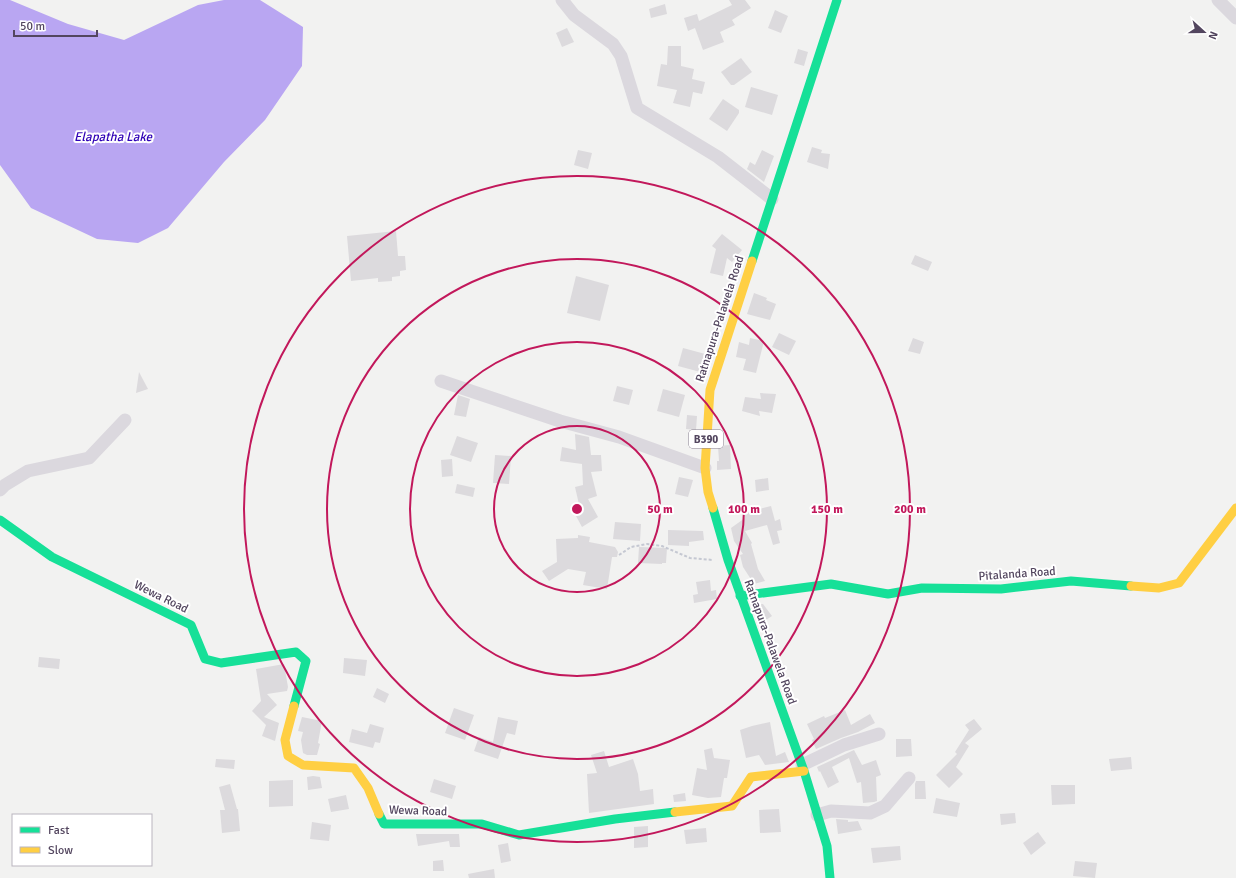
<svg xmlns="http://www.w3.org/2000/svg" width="1236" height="878" viewBox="0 0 1236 878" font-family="Signika,sans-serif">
	<rect width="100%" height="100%" fill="#f2f2f1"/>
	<path fill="#b9a6f2" d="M0 0H10L68 24 124 40 198 5 224 0H260L303 27 302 66 265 120 224 162 168 228 138 243 97 239 31 208 0 165Z"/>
	<g fill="#dcdadd">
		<path d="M729 0H745L751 8 732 20 735 25 720 32 724 42 703 50 695 28 688 31 684 18 697 14 699 21 732 5Z"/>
		<path d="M665 4 667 14 651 18 649 9Z"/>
		<path d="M775 10 788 16 781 33 768 28Z"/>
		<path d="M567 28 574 42 562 47 556 33Z"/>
		<path d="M668 46H681V66L694 69 692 79 705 82 702 94 693 92 690 107 673 103 677 90 657 86 661 64 667 65Z"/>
		<path d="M798 49 808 52 804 66 794 63Z"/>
		<path d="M741 58 752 72 734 85H731L721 72Z"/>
		<path d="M751 87 778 95 772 115 745 107Z"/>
		<path d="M723 99 739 110V113L727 131 709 119Z"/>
		<path d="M812 147 822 150 821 153 830 154 828 169 807 162Z"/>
		<path d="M578 150 592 153 588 169 574 165Z"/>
		<path d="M762 150 774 156 764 182 747 169 750 162 755 165Z"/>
		<path d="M396 231 398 256H405L406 270 400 271V276L392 277V281L378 282V278L351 281 347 236Z"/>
		<path d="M722 234 742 250 732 262 727 258 723 276 710 273 716 249 712 246Z"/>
		<path d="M915 255 932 262 928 271 911 264Z"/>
		<path d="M576 276 609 285 600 321 567 313Z"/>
		<path d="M754 293 767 298 766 300 776 304 770 320 747 314Z"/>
		<path d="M779 333 796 341 789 355 772 347Z"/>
		<path d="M750 338 764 341 756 373 743 370 746 359 736 357 739 342 749 345Z"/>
		<path d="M913 338 924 342 920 354 908 351Z"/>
		<path d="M683 348 709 355 704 373 678 366Z"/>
		<path d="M139 372 148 389 136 393Z"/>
		<path d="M617 386 633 390 629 405 613 401Z"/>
		<path d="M663 389 685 395 679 417 657 411Z"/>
		<path d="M760 393 776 394 772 413 759 411 760 416 742 411 745 397 761 399Z"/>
		<path d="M458 395 470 399 466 417 454 415Z"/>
		<path d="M687 415 697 416 696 430 686 429Z"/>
		<path d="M575 434 589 437 591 455H601L602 471 591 472 597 496 588 499 598 517 582 527 576 516 581 513 575 487 583 485 582 464 560 461 562 447 576 450Z"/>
		<path d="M457 436 478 443 471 462 450 455Z"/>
		<path d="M730 445 731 469 717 470V461H719L718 446Z"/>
		<path d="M495 455 511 456 509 484 493 483Z"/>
		<path d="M452 459 453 476 442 477 441 460Z"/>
		<path d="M679 477 693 480 688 497 675 494Z"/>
		<path d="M768 478 769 490 756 492 755 480Z"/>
		<path d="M457 484 475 488 473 497 455 493Z"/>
		<path d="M771 506 775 521 780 519 782 530 777 531 780 543 773 545 767 525 745 531 752 543 751 544 758 569 765 581 754 584 743 567 740 555 743 554 734 541 731 528 745 518 744 513Z"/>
		<path d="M615 522 641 524 640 541 613 539Z"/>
		<path d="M668 530 703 531 704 540 689 542V546L668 545Z"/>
		<path d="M578 535 590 537 589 542 615 547 618 552 617 557H612L607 589 583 585 586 572 568 569 549 581 542 571 557 562 556 539 578 538Z"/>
		<path d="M639 547 667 548 666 563H662V564L638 563Z"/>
		<path d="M710 580 711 591 716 590 717 599 694 603 693 595 698 594 696 582Z"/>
		<path d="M761 604H763L772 616 763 622 757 606Z"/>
		<path d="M39 657 60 659 59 669 38 667Z"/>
		<path d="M344 658 367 660 365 676 343 673Z"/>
		<path d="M284 664 288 687 287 691 267 694 277 705 264 717 279 723 275 741 262 736 266 725 252 711 261 701 256 669Z"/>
		<path d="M377 688 389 694 385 703 373 697Z"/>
		<path d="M454 708 474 715 465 740 445 733Z"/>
		<path d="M845 710 851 725 870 714 875 723 858 732 841 738 816 749 812 740 814 739 807 724 824 716 825 718Z"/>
		<path d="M302 717 322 721 318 743 320 744 317 755H307L303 753 301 740 303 732 298 731Z"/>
		<path d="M498 717 518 721 515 735 507 733 498 759 474 751 479 737 493 742Z"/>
		<path d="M974 719 982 729 965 743 969 746 956 767 963 774 949 788 936 775 957 754 955 752 969 730 965 725Z"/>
		<path d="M770 722 776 756 785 752 789 762 765 765 759 755 746 758 740 730 752 726Z"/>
		<path d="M370 724 384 728 380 743 375 742 373 748 349 742 352 729 367 733Z"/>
		<path d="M896 739H911L912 756 896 757Z"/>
		<path d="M712 748 714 758 730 760 727 778H724L721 797 708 798 692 795 697 768 707 770 704 750Z"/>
		<path d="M854 750 862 765 876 760 881 775 876 777 877 801 874 802 863 803 861 782 857 783 849 758 832 767 839 782 828 788 820 771 819 772 817 767Z"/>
		<path d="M604 751 609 767 633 759 638 774 640 791 653 789 654 804 589 813 587 774 597 773 591 755Z"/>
		<path d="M1131 757 1132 769 1111 771 1109 759Z"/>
		<path d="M216 759 235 760 234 769 215 767Z"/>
		<path d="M313 776 320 777 322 788 308 790 307 777Z"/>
		<path d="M434 779 456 786 452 799 430 792Z"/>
		<path d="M293 780V806L269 807V781Z"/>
		<path d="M916 781H925L926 799H915V784Z"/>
		<path d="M230 784 237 809H238L240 831 222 833 220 810H225L219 787Z"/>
		<path d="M1051 785H1075V804L1052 805Z"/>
		<path d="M685 793 686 801 674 802 673 795Z"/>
		<path d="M346 795 349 809 331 812 328 799Z"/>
		<path d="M936 798 960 803 957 817 933 813Z"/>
		<path d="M779 809 781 832 760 833 759 810Z"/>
		<path d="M1015 813 1016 823 1001 825 1000 814Z"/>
		<path d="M836 819 848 820V822L858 821 862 830 838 834Z"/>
		<path d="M312 822 331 825 329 841 310 839Z"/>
		<path d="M648 826V847L634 848V827Z"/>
		<path d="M706 828 707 842 686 844 684 830Z"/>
		<path d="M1038 832 1046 843 1031 855 1023 843Z"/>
		<path d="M416 834H459L460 847H450L449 841 418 846Z"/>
		<path d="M508 843 511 861 501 863 498 845Z"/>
		<path d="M900 846 901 860 873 863 871 848Z"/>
		<path d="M443 860 444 871H433V861Z"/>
		<path d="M1075 861 1097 863 1095 878 1073 876Z"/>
		<path d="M494 869 495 878H469L468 874Z"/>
	</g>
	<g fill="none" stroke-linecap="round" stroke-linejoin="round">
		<path stroke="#c5c8d2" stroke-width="2" stroke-dasharray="3 2" stroke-linecap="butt" d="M619 555 631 547 647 544 662 546 690 558 713 560"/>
		<g stroke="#dbd8de" stroke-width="13">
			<path d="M562 0 574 15 613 44 621 56 637 108 718 157 772 199"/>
			<path d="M1218 0 1236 18"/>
			<path d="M441 381 560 421 619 437 705 468"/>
			<path d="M0 490 5 485 28 471 89 458 125 420"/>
			<path d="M802 765 844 745 879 734"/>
			<path d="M817 815 831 811 870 813 885 806 909 778"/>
		</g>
		<g stroke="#16e098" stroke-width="9">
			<path d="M752 261 837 0"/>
			<path d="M713 508 728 560 804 771 827 846 830 878"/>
			<path d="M0 520 52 557 191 625 205 659 221 663 296 652 306 661 294 706"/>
			<path d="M740 596 831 584 888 594 922 588 1001 589 1071 581 1131 586"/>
			<path d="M379 814 384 824H482L519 835 615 819 675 812"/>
		</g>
		<g stroke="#ffcf43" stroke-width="9">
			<path d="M713 508 708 492 705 468 710 390 752 261"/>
			<path d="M1131 586 1159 588 1179 583 1236 508"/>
			<path d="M294 706 285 740 288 756 303 765 354 768 368 788 379 814"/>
			<path d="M675 812 732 806 751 777 804 771"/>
		</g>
	</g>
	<g fill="none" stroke="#c2185b" stroke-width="2">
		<circle cx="577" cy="509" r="83"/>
		<circle cx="577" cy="509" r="167"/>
		<circle cx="577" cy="509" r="250"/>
		<circle cx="577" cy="509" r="333"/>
	</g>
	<g text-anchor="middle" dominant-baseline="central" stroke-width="4" stroke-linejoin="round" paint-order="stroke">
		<rect fill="#fff" stroke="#877e8f" stroke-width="1" x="689" y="430" width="34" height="18" rx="3"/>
		<g font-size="11" font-weight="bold" fill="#53465f">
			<text x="706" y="439">B390</text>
		</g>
		<g font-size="12" fill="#53465f" stroke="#fff">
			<text transform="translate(720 319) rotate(-72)">Ratnapura-Palawela Road</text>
			<text transform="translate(1017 574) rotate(-4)">Pitalanda Road</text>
			<text transform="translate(161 597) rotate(26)">Wewa Road</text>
			<text transform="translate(770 642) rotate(70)">Ratnapura-Palawela Road</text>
			<text transform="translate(418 811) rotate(2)">Wewa Road</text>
		</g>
		<g font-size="13" font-style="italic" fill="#3002b6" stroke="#fff">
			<text x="113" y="137">Elapatha Lake</text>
		</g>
	</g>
	<circle cx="577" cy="509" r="6" fill="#c2185b" stroke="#fff" stroke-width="2"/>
	<g font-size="12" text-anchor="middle" font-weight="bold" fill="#c2185b" stroke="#fff" stroke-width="4" stroke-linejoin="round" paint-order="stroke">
		<text x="660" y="513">50 m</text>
		<text x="744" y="513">100 m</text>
		<text x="827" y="513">150 m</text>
		<text x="910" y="513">200 m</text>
	</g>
	<rect x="12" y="814" width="140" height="52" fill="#ffffff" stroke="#bab5bf"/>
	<rect x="20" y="827" width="20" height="6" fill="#16e098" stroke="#bab5bf"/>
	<text x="48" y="834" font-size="12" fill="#53465f">Fast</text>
	<rect x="20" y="847" width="20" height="6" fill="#ffcf43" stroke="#bab5bf"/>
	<text x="48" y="854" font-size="12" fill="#53465f">Slow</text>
	<g transform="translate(1204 32) rotate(111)" stroke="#ffffff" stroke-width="3" paint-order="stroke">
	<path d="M0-3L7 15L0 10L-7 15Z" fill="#53465f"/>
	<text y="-6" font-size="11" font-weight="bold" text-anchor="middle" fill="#53465f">N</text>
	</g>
	<path d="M14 30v6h83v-6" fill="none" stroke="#53465f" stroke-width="2"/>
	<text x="20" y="30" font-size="12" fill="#53465f" stroke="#ffffff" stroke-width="3" paint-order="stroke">50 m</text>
</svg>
